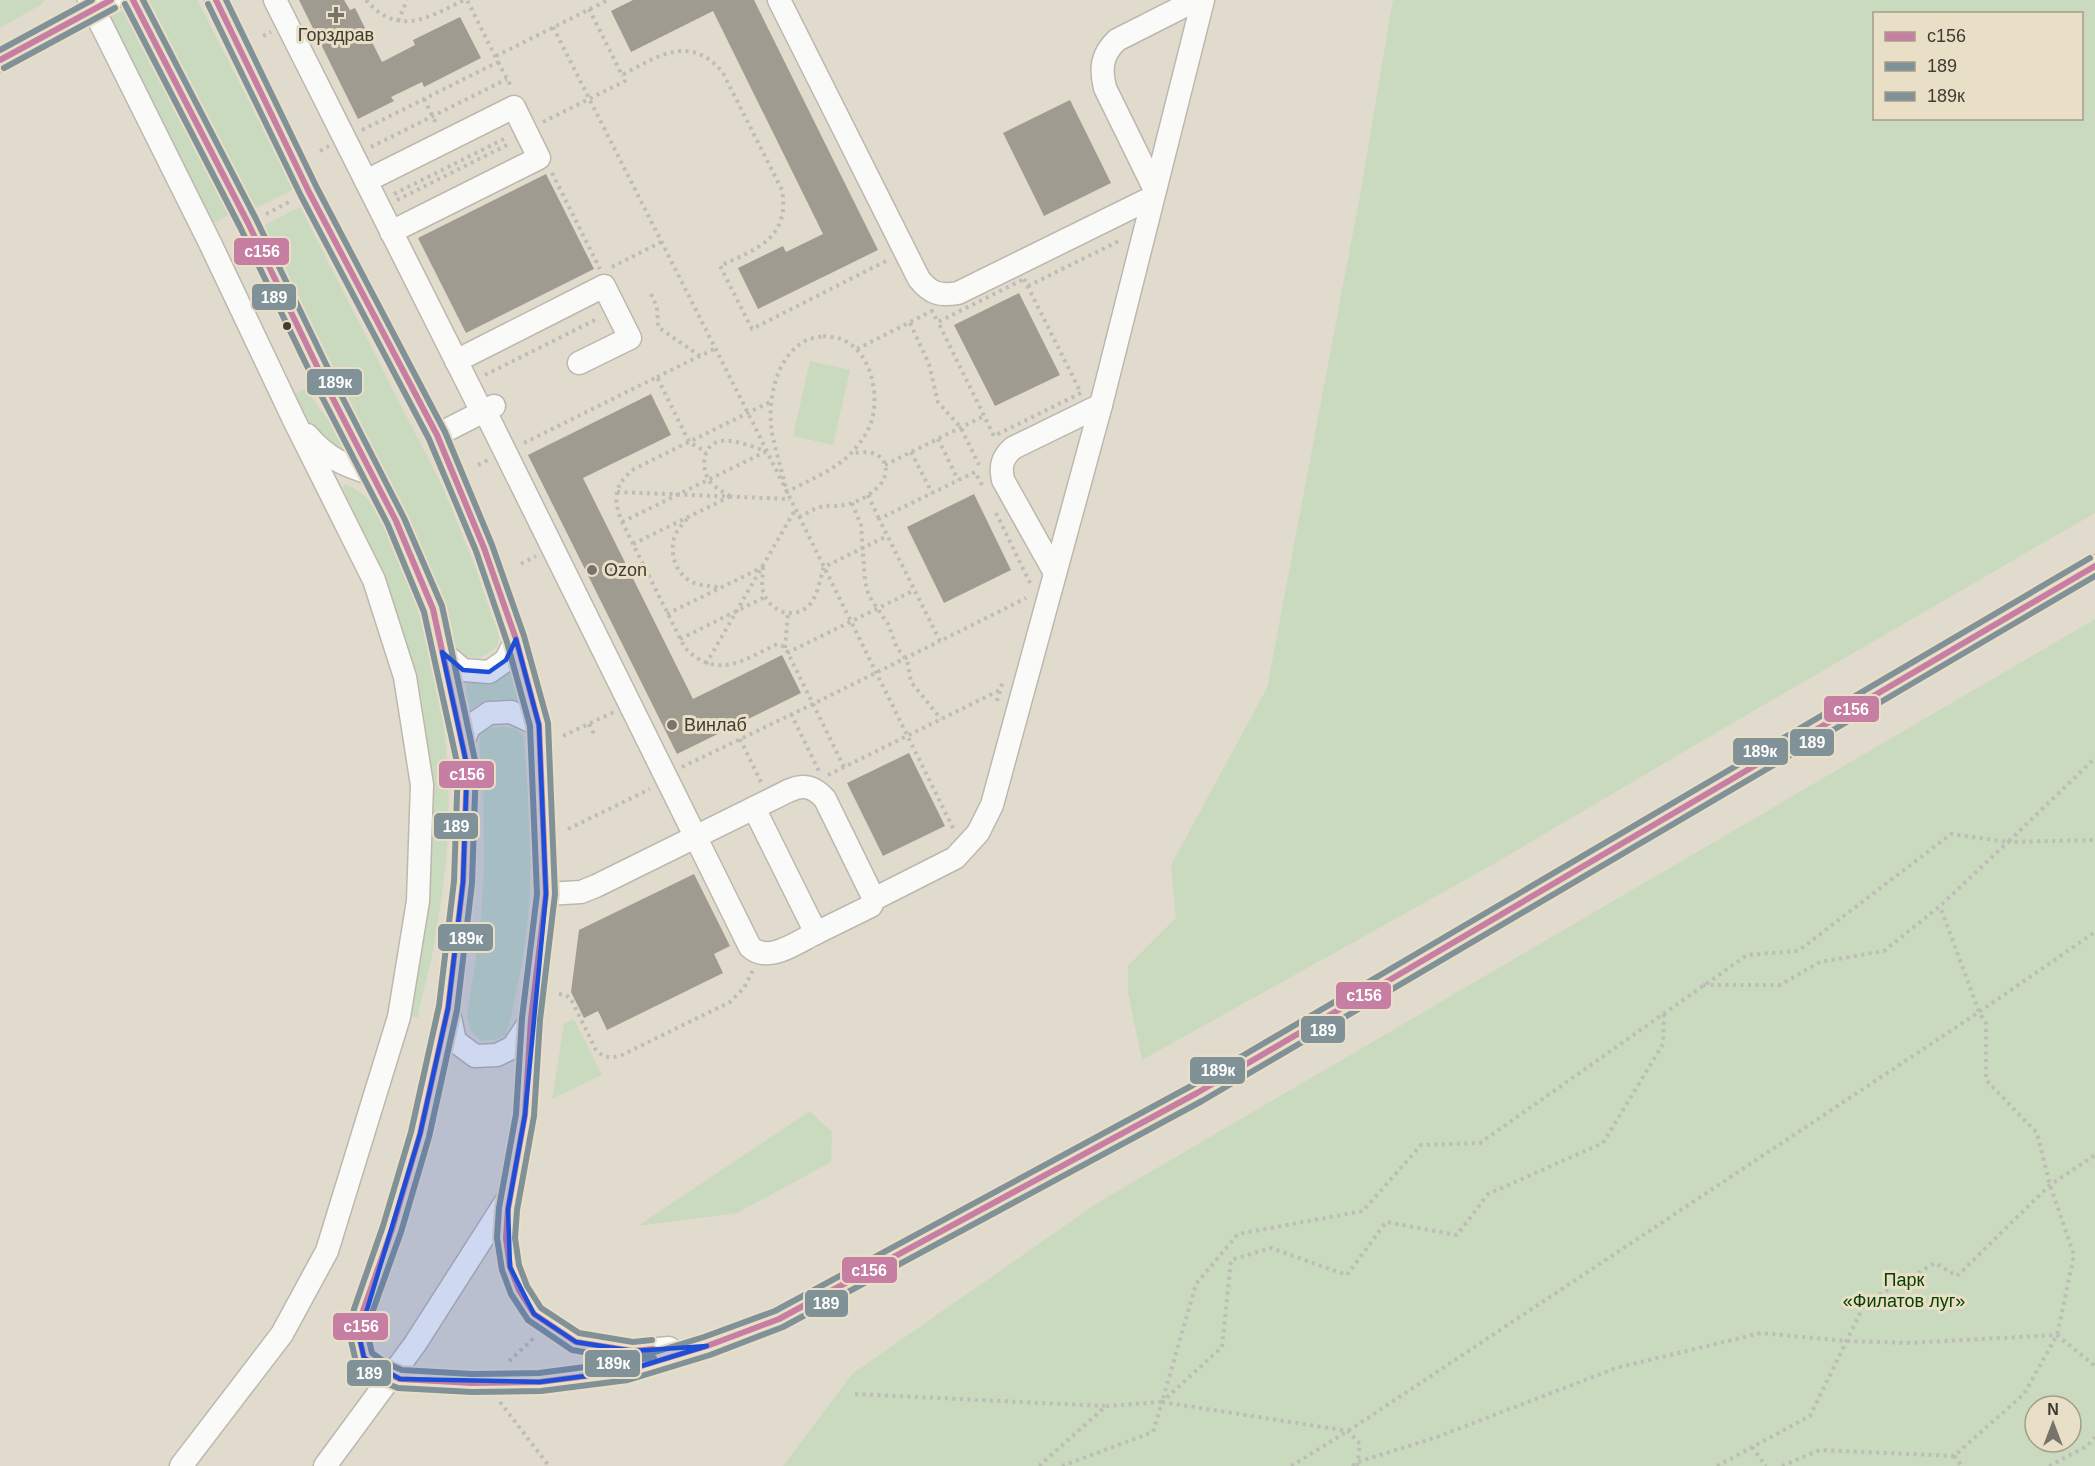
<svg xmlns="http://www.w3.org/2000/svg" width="2095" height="1466" viewBox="0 0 2095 1466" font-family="Helvetica,sans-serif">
	<rect width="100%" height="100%" fill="#e1dbce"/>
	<g fill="#c9dabe" fill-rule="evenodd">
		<path d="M0 0H45L42 4 0 28Z"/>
		<path d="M147 0H197L294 189 254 209Z"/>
		<path d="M1393 0H2095V513L1712 735 1492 865 1142 1060 1128 993V966L1176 918 1171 865 1267 688 1360 195ZM1874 14H2082V118H1874Z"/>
		<path d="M125 9 230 214 213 223 107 18Z"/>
		<path d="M300 207 444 490 475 567 499 636 498 645C485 660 472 661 455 651L437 590 407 518 261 227Z"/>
		<path d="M810 361 850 370 833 445 793 436Z"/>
		<path d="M305 389 346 443 348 452 344 454 313 430 295 394Z"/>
		<path d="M345 484C376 495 387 532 399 559 443 663 459 782 442 893 438 919 435 945 429 969 425 986 420 1001 418 1018L412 1016 431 881 432 787 422 701 395 605 343 488Z"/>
		<path d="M2095 619V1466H783L852 1374 1099 1202ZM2035 1406H2071V1442H2035Z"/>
		<path d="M512 671 520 705C503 697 483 696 470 711L465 679 488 685Z"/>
		<path d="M502 727 515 728 523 735C532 819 536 905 517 987 514 1004 511 1020 505 1036L494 1040 481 1041 471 1031 467 1015 480 932 484 869 483 784 479 744 481 734 490 728Z"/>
		<path d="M574 1019 602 1075 552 1099 564 1024Z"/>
		<path d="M810 1111 832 1132 831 1162 737 1213 638 1226Z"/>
	</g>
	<g fill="#a09b91">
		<path d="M299 0H344L350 10 355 8 382 62 415 45 413 40 460 17 481 58 424 87 422 82 391 97 394 101 358 119Z"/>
		<path d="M633 0H754L878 250 758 309 738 268 783 246 786 252 823 234 713 11 631 52 611 11Z"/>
		<path d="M1070 100 1111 183 1044 216 1003 133Z"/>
		<path d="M546 174 594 269 466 333 418 238Z"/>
		<path d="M1019 293 1060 375 995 406 954 325Z"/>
		<path d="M651 394 671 435 583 478 693 699 782 655 801 693 677 754 528 455Z"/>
		<path d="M974 494 1011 570 944 603 907 527Z"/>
		<path d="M909 753 945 826 883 856 847 783Z"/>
		<path d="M694 874 730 946 714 954 723 973 607 1030 598 1011 584 1018 571 992 579 930Z"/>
	</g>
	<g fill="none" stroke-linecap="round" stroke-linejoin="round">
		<g stroke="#bdb8ad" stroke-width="25">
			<g id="minor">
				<path d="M89 0 210 243 294 420 374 580 405 677 422 785 418 901 399 1017 327 1251 282 1334 181 1466"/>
				<path d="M133 0 248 223 328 389 396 521 433 609 467 766 463 882 448 1008 455 1041 475 1056 497 1055 513 1047 531 1020"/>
				<path d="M216 0 309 192 437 435 484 548 516 639 539 725 546 894 531 1019 525 1115 508 1209 506 1238 510 1267 519 1290 534 1314 576 1342 633 1351 669 1348"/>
				<path d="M275 0 482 412"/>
				<path d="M779 0 919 279C931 294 940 296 958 293L1153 197"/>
				<path d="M0 60 111 0"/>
				<path d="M366 181 514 107 539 158 391 232"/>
				<path d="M1155 190 1105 88C1100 68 1102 54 1117 40L1196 0"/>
				<path d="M456 361 604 286 630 338 579 363"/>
				<path d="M485 411 750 947C769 964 797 942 816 933"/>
				<path d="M307 435C327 458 343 465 372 474"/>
				<path d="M437 435 494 406"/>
				<path d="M1055 573 1003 480C1000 466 1002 458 1013 448L1101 405"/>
				<path d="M442 652 463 670 489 672 506 660 516 639"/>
				<path d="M463 743 469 727 489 713 511 712 539 725"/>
				<path d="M754 808 816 933 871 906 874 899"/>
				<path d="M546 894 581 892 596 886 770 800C791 790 806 777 825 799L874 899 955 858 978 833 992 805 1101 405 1203 0"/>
				<path d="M448 1008 420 1134 392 1229 363 1311 359 1336 364 1358 381 1371 400 1379 472 1383 540 1382 625 1371 707 1346 779 1319 1197 1093 2095 566"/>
				<path d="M325 1466 415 1344 507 1200"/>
			</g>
		</g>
		<g stroke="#bebcb6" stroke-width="4" stroke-dasharray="3 4.5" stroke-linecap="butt">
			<path d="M366 0C398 37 428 18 464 0"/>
			<path d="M589 9 622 75C658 56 691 33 723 73L782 190C790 239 756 249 720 266L752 329 888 260"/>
			<path d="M398 21 407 0"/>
			<path d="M553 27 748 413 954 830"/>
			<path d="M263 36 271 32"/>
			<path d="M496 56 608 0"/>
			<path d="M498 62 512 88"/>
			<path d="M424 99 437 125"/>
			<path d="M543 122 625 81 622 75"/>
			<path d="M362 130 498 62 467 0"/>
			<path d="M371 147 507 79"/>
			<path d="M320 151 329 146"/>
			<path d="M552 173 600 269"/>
			<path d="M394 194 508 137"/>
			<path d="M397 200 511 143"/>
			<path d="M266 214 291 201"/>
			<path d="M612 267 661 242"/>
			<path d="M1024 279 1081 393 994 436 938 322Z"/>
			<path d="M1028 286 1119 241"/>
			<path d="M651 294 657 307 658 327 700 356"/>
			<path d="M910 323 929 364 938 402 961 428 979 465"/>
			<path d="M823 336C829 337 836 337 841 339 872 351 880 396 871 423 867 434 860 443 853 451 836 470 809 480 787 492 782 472 776 452 772 433 767 401 775 358 805 341 810 338 817 338 823 336Z"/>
			<path d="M857 349 932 311 938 322"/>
			<path d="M485 375 599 318"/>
			<path d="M657 377 714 349"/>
			<path d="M938 439 958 480"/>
			<path d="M524 443 657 377 689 442 706 452"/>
			<path d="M911 452 932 493"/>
			<path d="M478 465 488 460"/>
			<path d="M885 465 984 416"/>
			<path d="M982 485 975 472 879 519 940 641 1026 598"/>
			<path d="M617 492 790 499"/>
			<path d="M868 495 879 519"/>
			<path d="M730 496C723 492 712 486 708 479 701 465 703 444 721 441 735 439 752 447 766 451"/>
			<path d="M852 503 861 525 865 582 869 596 888 624 897 648 907 660 911 682 941 719"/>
			<path d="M996 513 1030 583"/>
			<path d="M799 517C806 514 813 509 820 507 827 505 833 506 839 506 853 504 867 498 877 488 888 479 890 460 875 454 868 451 858 453 851 453"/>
			<path d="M687 519C682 525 676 531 674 538 669 557 678 578 697 584 705 586 713 586 721 588"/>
			<path d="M622 522 767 451"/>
			<path d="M633 544 729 497"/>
			<path d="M521 564 536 556"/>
			<path d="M763 567C763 575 761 583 763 591 769 612 796 622 811 603 818 594 820 578 824 567L887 536"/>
			<path d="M667 614 763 567"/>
			<path d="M680 639 765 597"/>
			<path d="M785 648 788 613"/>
			<path d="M787 653 915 590"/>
			<path d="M706 664 795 510"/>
			<path d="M997 701 1003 680"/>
			<path d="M791 714 819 771"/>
			<path d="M589 724 594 734"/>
			<path d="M563 736 614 712"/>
			<path d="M740 739 761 782"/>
			<path d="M682 767 813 704 785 647 777 644C742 661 717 680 685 648L621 520C613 497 614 485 634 469L772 401"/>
			<path d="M844 767 813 704 940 641"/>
			<path d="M828 775 1000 690"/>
			<path d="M568 829 650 789"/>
			<path d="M1703 985H1780L1820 962 1884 951 1940 906 2008 842 2095 840"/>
			<path d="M559 994 566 995 571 999 596 1050C604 1058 610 1058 620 1056L730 1002 744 988 753 970"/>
			<path d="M509 1361 534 1338"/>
			<path d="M855 1394 1105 1406"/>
			<path d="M500 1402 549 1466"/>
			<path d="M1162 1402 1348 1431 1360 1444 1357 1466"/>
			<path d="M1752 1447 1766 1466"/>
			<path d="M1954 1456 1962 1466"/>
			<path d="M1039 1466 1106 1406 1162 1402 1196 1284 1238 1234 1363 1211 1421 1145 1480 1143 1747 955 1798 951 1951 834 2008 842 2095 758"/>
			<path d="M1062 1466 1153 1432 1162 1402 1222 1347 1231 1260 1271 1248 1347 1275 1386 1222 1457 1235 1488 1194 1603 1143 1663 1044 1664 1014"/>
			<path d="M1291 1466 1348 1431 1979 1012 2095 932"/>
			<path d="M1352 1466 1358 1462 1437 1437 1616 1368 1761 1333 1846 1341 1907 1343 2057 1335 2095 1366"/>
			<path d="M1717 1466 1810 1416 1865 1303 1935 1263 1957 1276 2050 1185 2095 1155"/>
			<path d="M1782 1466 1820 1450 1954 1456 2024 1394 2057 1335 2074 1255 2050 1185 2037 1133 1986 1080V1023L1979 1012 1940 906"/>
			<path d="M2049 1466 2087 1446 2095 1437"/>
		</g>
		<use href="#minor" stroke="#fafaf8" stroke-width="22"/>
		<g stroke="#e9dec6" stroke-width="10">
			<g id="bus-1">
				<path d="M133 0 248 223 328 389 396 521 433 609 467 766 463 882 448 1008 420 1134 392 1229 363 1311 359 1336 364 1358 381 1371 400 1379 472 1383 540 1382 625 1371 707 1346 779 1319 1197 1093 2095 566"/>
				<path d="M216 0 309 192 437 435 484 548 516 639 539 725 546 894 531 1019 525 1115 508 1209 506 1238 510 1267 519 1290 534 1314 576 1342 633 1351 653 1349"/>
				<path d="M0 60 111 0"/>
			</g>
		</g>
		<g stroke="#e9dec6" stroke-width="10">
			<g id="bus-2">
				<path d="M125 4 240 227 320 393 388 525 424 612 458 767 454 881 439 1006 411 1132 383 1226 354 1309 350 1336 356 1362 376 1379 398 1388 472 1392 541 1391 628 1380 710 1355 783 1327 1202 1101 2095 576"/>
				<path d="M208 4 301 196 429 439 476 551 507 642 530 726 537 894 522 1018 516 1114 499 1208 497 1238 502 1270 511 1294 528 1320 572 1350 632 1360 654 1358"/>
				<path d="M4 68 115 8"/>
			</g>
		</g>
		<g stroke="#e9dec6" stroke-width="10">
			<g id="bus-3">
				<path d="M143 0 256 219 336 385 404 518 442 606 476 765 472 883 457 1010 429 1137 401 1232 372 1313 368 1336 372 1353 386 1363 402 1370 472 1374 539 1373 623 1362 704 1337 775 1311 1193 1085 2090 558"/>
				<path d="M226 0 317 188 445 432 492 545 524 636 548 723 555 894 540 1020 534 1116 517 1210 515 1238 519 1265 527 1286 541 1308 579 1333 633 1342 652 1340"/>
				<path d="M0 50 92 0"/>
			</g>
		</g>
		<use href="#bus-1" stroke="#c67ea2" stroke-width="6"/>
		<use href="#bus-2" stroke="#819198" stroke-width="6"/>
		<use href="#bus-3" stroke="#819198" stroke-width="6"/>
	</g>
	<path fill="#1d4ed8" fill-opacity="0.2" stroke="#1d4ed8" stroke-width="4.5" stroke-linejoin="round" d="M516 639 539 725 546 894 525 1115 508 1209 510 1267 534 1314 576 1342 633 1351 707 1346 625 1371 540 1382 400 1379 364 1358 359 1336 420 1134 448 1008 463 882 467 766 442 652 463 670 489 672 506 660Z"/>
	<g fill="#787469" stroke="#e9dec6" stroke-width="2">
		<path d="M333 6h6v6h6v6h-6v6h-6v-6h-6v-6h6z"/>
		<circle cx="592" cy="570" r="6"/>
		<circle cx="672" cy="725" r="6"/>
	</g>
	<circle fill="#403c32" stroke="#e9dec6" stroke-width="2" cx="287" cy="326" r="5"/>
	<g text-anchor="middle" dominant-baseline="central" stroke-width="6" stroke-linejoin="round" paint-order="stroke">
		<g font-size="18" fill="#403c32" stroke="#e9dec6" text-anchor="start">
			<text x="336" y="35" text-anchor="middle">Горздрав</text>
			<text x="604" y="570">Ozon</text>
			<text x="684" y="725">Винлаб</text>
		</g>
		<g font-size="18" fill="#054200" stroke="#e9dec6">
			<text x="1904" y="1280">Парк<tspan x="1904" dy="21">«Филатов луг»</tspan></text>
		</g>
	</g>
	<g stroke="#e9dec6" stroke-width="2">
		<rect x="233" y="237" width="57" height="29" rx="6" fill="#c67ea2"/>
		<rect x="251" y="283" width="46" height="28" rx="6" fill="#819198"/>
		<rect x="306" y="368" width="57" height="28" rx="6" fill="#819198"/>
		<rect x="1823" y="695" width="57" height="28" rx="6" fill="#c67ea2"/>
		<rect x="1789" y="728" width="46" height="29" rx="6" fill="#819198"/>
		<rect x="1732" y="737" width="57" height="29" rx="6" fill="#819198"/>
		<rect x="438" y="760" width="57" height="29" rx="6" fill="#c67ea2"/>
		<rect x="433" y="812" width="46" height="28" rx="6" fill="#819198"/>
		<rect x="437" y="923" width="57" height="29" rx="6" fill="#819198"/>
		<rect x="1335" y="981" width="57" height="29" rx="6" fill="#c67ea2"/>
		<rect x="1300" y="1015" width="46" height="29" rx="6" fill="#819198"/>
		<rect x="1189" y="1056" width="57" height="29" rx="6" fill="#819198"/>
		<rect x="841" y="1256" width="57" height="28" rx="6" fill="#c67ea2"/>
		<rect x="804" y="1289" width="45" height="29" rx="6" fill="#819198"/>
		<rect x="332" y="1312" width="57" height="29" rx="6" fill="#c67ea2"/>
		<rect x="584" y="1349" width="57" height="29" rx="6" fill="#819198"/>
		<rect x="346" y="1359" width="46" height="28" rx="6" fill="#819198"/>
	</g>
	<g font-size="16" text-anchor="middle" font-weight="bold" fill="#fff">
		<text x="262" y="257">с156</text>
		<text x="274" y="303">189</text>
		<text x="335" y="388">189к</text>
		<text x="1851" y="715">с156</text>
		<text x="1812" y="748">189</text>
		<text x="1760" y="757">189к</text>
		<text x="467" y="780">с156</text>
		<text x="456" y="832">189</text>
		<text x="466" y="944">189к</text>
		<text x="1364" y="1001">с156</text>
		<text x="1323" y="1036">189</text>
		<text x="1218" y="1076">189к</text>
		<text x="869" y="1276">с156</text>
		<text x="826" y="1309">189</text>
		<text x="361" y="1332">с156</text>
		<text x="613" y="1369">189к</text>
		<text x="369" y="1379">189</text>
	</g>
	<rect x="1873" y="12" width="210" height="108" fill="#e9dec6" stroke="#a59d8b" stroke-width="1.5"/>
	<rect x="1885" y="32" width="30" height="9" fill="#c67ea2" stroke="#a59d8b" stroke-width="1.5"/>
	<text x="1927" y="42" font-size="18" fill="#403c32">с156</text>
	<rect x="1885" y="62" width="30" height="9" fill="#819198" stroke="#a59d8b" stroke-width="1.5"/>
	<text x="1927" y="72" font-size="18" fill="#403c32">189</text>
	<rect x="1885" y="92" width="30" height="9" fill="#819198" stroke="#a59d8b" stroke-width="1.5"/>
	<text x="1927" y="102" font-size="18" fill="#403c32">189к</text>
	<g transform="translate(2053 1424)"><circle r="28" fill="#e9dec6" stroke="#a59d8b" stroke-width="1.5"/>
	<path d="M0-4.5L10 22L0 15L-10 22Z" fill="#787469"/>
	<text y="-9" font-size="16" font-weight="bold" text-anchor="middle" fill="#403c32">N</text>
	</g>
</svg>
